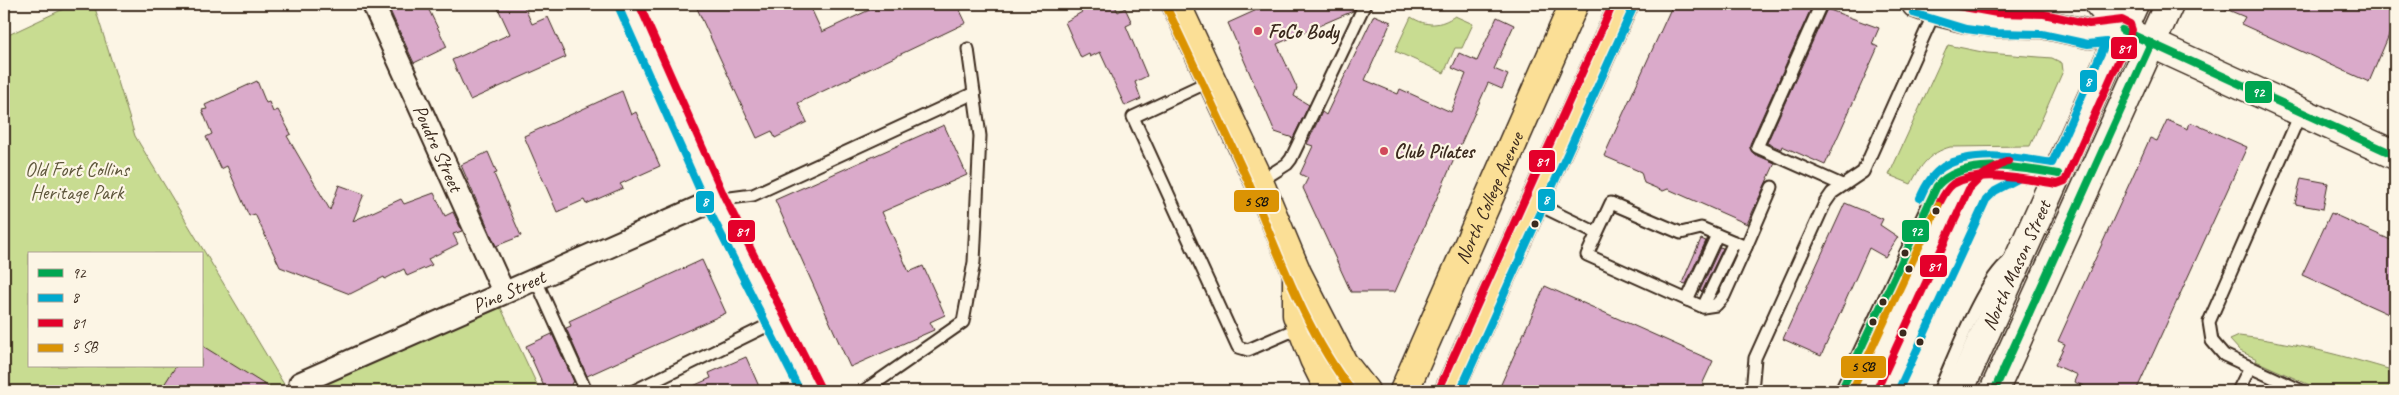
<svg xmlns="http://www.w3.org/2000/svg" width="2399" height="395" viewBox="0 0 2399 395" font-family="Caveat,sans-serif">
	<rect width="100%" height="100%" fill="#fcf5e5"/>
	<filter id="ink" filterUnits="userSpaceOnUse"><feTurbulence type="fractalNoise" baseFrequency=".02" numOctaves="2"/><feDisplacementMap in="SourceGraphic" scale="10" xChannelSelector="R" yChannelSelector="G"/><feConvolveMatrix kernelMatrix="1 2 1 2 8 2 1 2 1" color-interpolation-filters="sRGB"/></filter>
	<g filter="url(#ink)">
		<g fill="#c8dc91" stroke="#828358" fill-rule="evenodd">
			<path d="M74 4 95 8 135 136 288 391H4V37ZM29 254H201V366H29Z"/>
			<path d="M1455 16 1473 24 1462 48H1455L1444 73 1395 51 1411 17C1427 27 1440 26 1455 16Z"/>
			<path d="M1948 45 1987 53 2052 58 2062 63 2063 71 2030 146 1950 147C1929 153 1921 165 1911 184L1889 175Z"/>
			<path d="M501 308 540 391H297Z"/>
			<path d="M2239 336C2293 342 2344 356 2395 371V391H2323L2256 361 2257 359 2240 351 2230 340Z"/>
		</g>
		<g fill="#daaaca" stroke="#3b2a1e">
			<path d="M387 4H426L447 47 414 63Z"/>
			<path d="M496 4H523L532 24 548 17 566 57 470 100 452 60 510 34Z"/>
			<path d="M695 4H809L822 32 882 4H957L966 23 798 103 807 122 775 138 772 131 757 138Z"/>
			<path d="M1079 4H1114L1118 12 1125 8 1132 23 1126 26 1147 76 1135 82 1141 99 1125 106 1100 52 1090 57 1089 54 1081 58 1065 22 1082 12Z"/>
			<path d="M1270 4H1357L1353 11 1277 44 1297 88 1294 96 1309 105 1293 138 1275 132 1228 23Z"/>
			<path d="M1673 4H1813L1750 144V148L1754 154 1775 163 1747 224 1668 189 1663 191 1644 183 1641 172 1604 156Z"/>
			<path d="M2214 4H2395V21L2369 82 2241 24 2245 17Z"/>
			<path d="M1827 9 1879 28 1872 44 1878 47 1825 165 1782 146 1781 149 1767 143Z"/>
			<path d="M1374 15 1391 22 1365 80 1398 94 1400 89 1451 112 1466 74 1452 68 1459 53 1477 61 1497 17 1514 25 1494 69 1508 75 1502 89 1488 83 1395 292H1351L1303 188 1308 178 1300 174 1313 146 1307 144 1322 112 1326 115Z"/>
			<path d="M257 81 266 103 269 102 273 112 278 110 291 134 287 136 330 210 339 185 364 194 353 221 401 199 404 204 434 193 445 216 453 212 462 231 453 234 458 244 428 259 432 265 407 276 404 269 385 279 384 277 350 294 280 267 255 214 249 216 227 166 221 169 206 137 212 134 202 110 207 109 205 105Z"/>
			<path d="M622 91 631 115 636 112 660 166 620 184 623 188 586 204 584 200 557 212 524 136Z"/>
			<path d="M2167 120 2188 129 2190 122 2247 147 2136 391H2095L2074 382 2077 375 2055 365 2065 344 2058 341 2150 138 2157 141Z"/>
			<path d="M944 125 967 175 882 212 909 272 923 266 945 315 930 322 934 330 850 367 775 200Z"/>
			<path d="M488 152 497 173 494 174 521 236 496 246 461 165Z"/>
			<path d="M2301 178 2328 183 2323 209 2295 204Z"/>
			<path d="M1845 203 1883 219 1880 225 1898 237 1885 257 1869 248 1821 356 1783 339Z"/>
			<path d="M2331 213 2395 242V317L2302 275Z"/>
			<path d="M1701 239 1706 241 1686 284 1682 283Z"/>
			<path d="M1720 247 1723 248 1702 292 1700 290Z"/>
			<path d="M702 260 726 313 587 376 566 328 571 326 569 321Z"/>
			<path d="M1545 286 1713 361 1699 391H1498Z"/>
			<path d="M552 334 574 382 571 384 574 391H546L526 346Z"/>
			<path d="M201 345 275 391H160L176 366H201Z"/>
			<path d="M746 357 761 391H682L711 378 709 373Z"/>
		</g>
		<g fill="none" stroke-linecap="round" stroke-linejoin="round">
			<g stroke="#3b2a1e" stroke-width="15">
				<g id="lane">
					<path d="M1821 4 1757 147 1842 185"/>
					<path d="M1210 81 1133 117 1238 347 1248 350 1301 327"/>
					<path d="M2301 112 2209 322 2212 341 2224 355 2302 391"/>
					<path d="M1259 182 1287 164 1291 159 1365 4"/>
					<path d="M715 200 753 195 974 93"/>
					<path d="M1535 203 1597 233 1587 255 1703 307 1716 305 1724 296 1746 247 1701 228 1681 233 1611 203 1597 233"/>
					<path d="M1746 247 1772 187"/>
					<path d="M535 278 586 391"/>
					<path d="M1687 300 1717 235"/>
					<path d="M1703 307 1734 242"/>
					<path d="M634 391 775 322"/>
					<path d="M864 391 963 322 974 262 980 136 968 49"/>
					<path d="M1752 391 1755 358 1825 203 1832 193 1863 172 1935 11"/>
					<path d="M1841 391 1937 186C1941 181 1946 176 1952 173 1978 162 2029 169 2057 174"/>
					<path d="M1887 391 1978 194 1989 183 2014 170"/>
					<path d="M1939 391C1954 358 1982 281 2009 261"/>
					<path d="M2238 391 2250 367"/>
				</g>
			</g>
			<g stroke="#3b2a1e" stroke-width="25">
				<g id="street">
					<path id="s1" d="M373 4 503 291"/>
					<path d="M628 4 715 200 811 391"/>
					<path id="s2" d="M300 383 715 200"/>
				</g>
			</g>
			<g stroke="#3b2a1e" stroke-width="31">
				<g id="secondary">
					<path d="M1916 4 1935 11 1967 19 1996 23 2043 24 2089 34 2122 30"/>
					<path d="M2099 4 2122 30 2395 155"/>
					<path id="s3" d="M1959 391 2134 4"/>
					<path d="M1994 391 2169 4"/>
				</g>
			</g>
			<g stroke="#3b2a1e" stroke-width="31">
				<g id="highway">
					<path d="M1176 4 1259 182 1297 273 1343 363 1365 391"/>
					<path d="M1297 277V315L1314 359 1330 391"/>
					<path id="s4" d="M1404 391 1574 4"/>
					<path d="M1449 391 1624 4"/>
				</g>
			</g>
			<use href="#lane" stroke="#fcf5e5" stroke-width="11"/>
			<use href="#street" stroke="#fcf5e5" stroke-width="21"/>
			<use href="#secondary" stroke="#fcf5e5" stroke-width="28"/>
			<use href="#highway" stroke="#fbdf96" stroke-width="28"/>
			<g stroke="#fcf5e5" stroke-width="11">
				<g id="bus-1">
					<path d="M2122 30 2395 155"/>
					<path d="M1841 391 1937 186C1963 156 2023 168 2058 174"/>
					<path d="M1994 391 2151 43"/>
				</g>
			</g>
			<g stroke="#fcf5e5" stroke-width="11">
				<g id="bus-2">
					<path d="M619 8 706 204 800 391"/>
					<path d="M1913 13 1966 29 1996 33 2042 34 2088 44 2106 42 2052 163C2020 158 1973 149 1943 167 1932 174 1925 186 1920 198"/>
					<path d="M1460 391 1633 8"/>
					<path d="M1898 391 1986 200 1995 191 2018 179"/>
				</g>
			</g>
			<g stroke="#fcf5e5" stroke-width="11">
				<g id="bus-3">
					<path d="M639 4 724 196 820 387"/>
					<path d="M1938 206C1942 198 1946 189 1953 184 1978 169 2030 180 2057 184L2065 181 2132 30 2130 24 2122 20 2089 24 2044 14 1997 13 1947 4"/>
					<path d="M1440 387 1613 4"/>
					<path d="M1878 387 1969 189 1983 175 2008 161"/>
				</g>
			</g>
			<g stroke="#fcf5e5" stroke-width="11">
				<g id="bus-4">
					<path d="M1167 8C1195 68 1224 127 1251 188 1280 257 1306 332 1352 391"/>
					<path d="M1852 391 1938 206"/>
				</g>
			</g>
			<use href="#bus-1" stroke="#00a651" stroke-width="8"/>
			<use href="#bus-2" stroke="#00a9ce" stroke-width="8"/>
			<use href="#bus-3" stroke="#e4002b" stroke-width="8"/>
			<use href="#bus-4" stroke="#db9304" stroke-width="8"/>
		</g>
	</g>
	<g fill="#d1495b" stroke="#fcf5e5" stroke-width="2">
		<circle cx="1258" cy="31" r="5"/>
		<circle cx="1384" cy="151" r="5"/>
	</g>
	<g fill="#3b2a1e" stroke="#fcf5e5" stroke-width="2">
		<circle cx="1936" cy="211" r="4.5"/>
		<circle cx="1535" cy="224" r="4.5"/>
		<circle cx="1905" cy="253" r="4.5"/>
		<circle cx="1909" cy="269" r="4.5"/>
		<circle cx="1883" cy="302" r="4.5"/>
		<circle cx="1873" cy="322" r="4.5"/>
		<circle cx="1903" cy="333" r="4.5"/>
		<circle cx="1920" cy="342" r="4.5"/>
	</g>
	<g text-anchor="middle" dominant-baseline="central" stroke-width="4.5" stroke-linejoin="round" paint-order="stroke">
		<g font-size="20" font-weight="bold" fill="#3b2a1e" stroke="#fcf5e5" text-anchor="start">
			<text x="1268" y="31">FoCo Body</text>
			<text x="1394" y="151">Club Pilates</text>
		</g>
		<g font-size="20" fill="#3b2a1e" stroke="#fcf5e5">
			<text stroke="none"><textPath href="#s1" startOffset="158">Poudre Street</textPath></text>
			<text stroke="none"><textPath href="#s4" startOffset="211">North College Avenue</textPath></text>
			<text stroke="none"><textPath href="#s3" startOffset="138">North Mason Street</textPath></text>
			<text stroke="none"><textPath href="#s2" startOffset="228">Pine Street</textPath></text>
		</g>
		<g font-size="20" fill="#5e563b" stroke="#fcf5e5">
			<text x="77" y="169">Old Fort Collins<tspan x="77" dy="23">Heritage Park</tspan></text>
		</g>
	</g>
	<g stroke="#fcf5e5" stroke-width="2">
		<rect x="2110" y="36" width="28" height="24" rx="5" fill="#e4002b"/>
		<rect x="2079" y="69" width="19" height="24" rx="5" fill="#00a9ce"/>
		<rect x="2244" y="80" width="29" height="24" rx="5" fill="#00a651"/>
		<rect x="1528" y="149" width="28" height="24" rx="5" fill="#e4002b"/>
		<rect x="1537" y="188" width="19" height="24" rx="5" fill="#00a9ce"/>
		<rect x="1233" y="189" width="47" height="24" rx="5" fill="#db9304"/>
		<rect x="695" y="190" width="20" height="24" rx="5" fill="#00a9ce"/>
		<rect x="727" y="219" width="29" height="24" rx="5" fill="#e4002b"/>
		<rect x="1901" y="219" width="29" height="24" rx="5" fill="#00a651"/>
		<rect x="1919" y="254" width="29" height="24" rx="5" fill="#e4002b"/>
		<rect x="1840" y="355" width="47" height="24" rx="5" fill="#db9304"/>
	</g>
	<g font-size="14" text-anchor="middle" font-weight="bold" fill="#fff">
		<text x="2124" y="53">81</text>
		<text x="2088" y="86">8</text>
		<text x="2258" y="97">92</text>
		<text x="1542" y="166">81</text>
		<text x="1546" y="204">8</text>
		<text x="705" y="206">8</text>
		<text x="742" y="236">81</text>
		<text x="1916" y="236">92</text>
		<text x="1934" y="271">81</text>
	</g>
	<g font-size="14" text-anchor="middle" font-weight="bold" fill="#111">
		<text x="1256" y="206">5 SB</text>
		<text x="1863" y="371">5 SB</text>
	</g>
	<rect width="2399" height="395" fill="none" stroke="#fcf5e5" stroke-width="20"/>
	<rect x="10" y="10" width="2379" height="375" fill="none" stroke="#3b2a1e" stroke-width="2" filter="url(#ink)"/>
	<rect x="28" y="252" width="175" height="115" fill="#fcf5e5" stroke="#afa495"/>
	<rect x="38" y="269" width="25" height="8" fill="#00a651" stroke="#afa495"/>
	<text x="72" y="278" font-size="15" fill="#3b2a1e">92</text>
	<rect x="38" y="294" width="25" height="8" fill="#00a9ce" stroke="#afa495"/>
	<text x="72" y="302" font-size="15" fill="#3b2a1e">8</text>
	<rect x="38" y="319" width="25" height="8" fill="#e4002b" stroke="#afa495"/>
	<text x="72" y="328" font-size="15" fill="#3b2a1e">81</text>
	<rect x="38" y="344" width="25" height="8" fill="#db9304" stroke="#afa495"/>
	<text x="72" y="352" font-size="15" fill="#3b2a1e">5 SB</text>
</svg>
